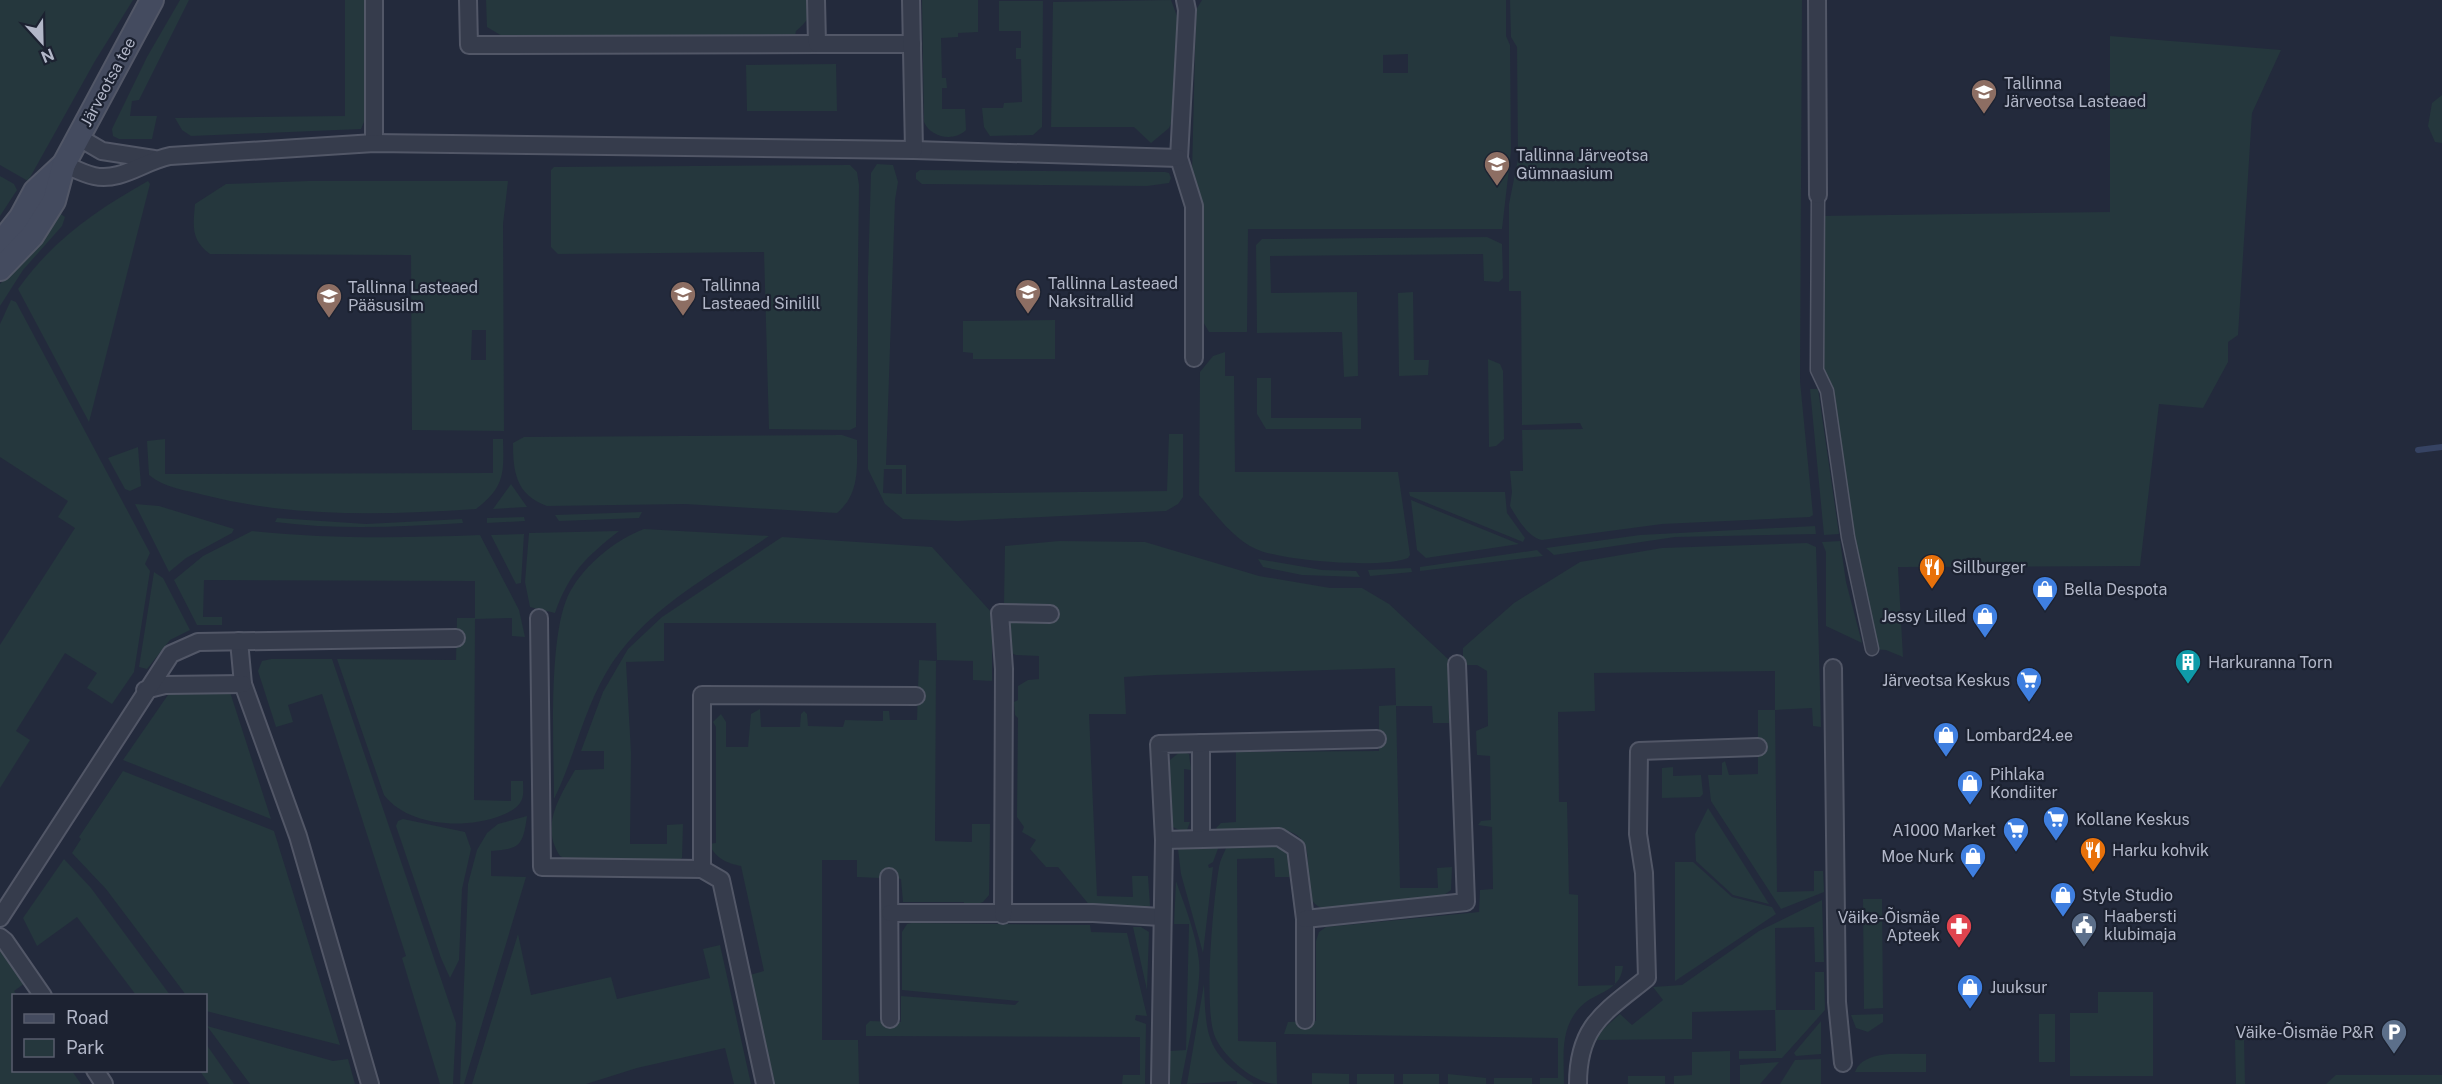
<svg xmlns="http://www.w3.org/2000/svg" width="2442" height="1084" viewBox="0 0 2442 1084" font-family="'Public Sans',sans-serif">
	<rect width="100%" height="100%" fill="#232a3c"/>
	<g fill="#25373d" fill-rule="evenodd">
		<path d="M0 0H133L95 61 28 181 0 165Z"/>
		<path d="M180 0H189L139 100 132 101 130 116H157L152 139H119L113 136 112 129 147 57Z"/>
		<path d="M345 0H365L366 117 361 129 191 136 182 130 175 118 345 116Z"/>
		<path d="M486 0H811C811 16 808 21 796 31L794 40 514 43 487 27Z"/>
		<path d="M922 0H978V32L958 33V37L941 38 942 78H946L947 88H942V109H965L966 130C954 142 931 138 924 122Z"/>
		<path d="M1171 0 1178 19 1175 114 1169 128 1151 143 1134 127H1051L1053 2Z"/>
		<path d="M1202 0H1506V36L1510 45 1511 151 1502 229H1248L1247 332H1209L1202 320V207L1192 172 1196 10ZM1408 54V73H1383V55Z"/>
		<path d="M1510 0H1802L1800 381 1813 515 1810 517 1662 524 1542 540C1529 538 1516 517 1510 506L1512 492 1510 471H1523L1522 430 1583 429 1580 423 1522 425 1521 291H1509V204L1518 159 1517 47 1511 37Z"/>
		<path d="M999 1H1043L1042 127 1033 135 990 136 984 127 982 108H1003L1004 103 1022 102 1021 59H1016V48H1021V31H999Z"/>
		<path d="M2110 36 2281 50 2252 113 2238 335 2228 342V362L2203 408 2159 404 2140 566 1898 567 1903 657 1886 650 1872 649 1827 391 1817 370 1818 216 2110 212Z"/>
		<path d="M836 64 837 111H747L746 65Z"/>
		<path d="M2442 95V143L2435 142 2428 126 2432 103Z"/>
		<path d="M877 164 893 165 898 182 895 200 886 465H906V494L1167 491 1169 434H1183V497L1178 504 1166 511 957 521 903 519 885 504 868 469V277L871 173ZM884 469H902V494L883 493Z"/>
		<path d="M850 165 857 172 859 185 856 427 850 430 769 429 764 252 558 254 551 247V170L554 167Z"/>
		<path d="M920 170 1165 172 1169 173 1171 178 1169 183 1147 186 922 184 916 179V173Z"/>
		<path d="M0 176 14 184 17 190 0 216Z"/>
		<path d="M148 181 150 184 89 422 18 289C54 239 95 211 148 181Z"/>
		<path d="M308 181H508L503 224 504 431 412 430 411 255 210 254C191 240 193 227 195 204L226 184ZM472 330H486V360H471Z"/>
		<path d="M59 213 65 217 62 226 23 270 0 306V284L33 249Z"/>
		<path d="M1487 237 1502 244 1503 278 1499 282 1484 281 1483 254 1270 256 1271 293 1357 292 1358 376 1344 377 1342 332 1257 333 1256 245 1262 239Z"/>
		<path d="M1413 292 1414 360H1429L1428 375 1399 376 1398 293Z"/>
		<path d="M11 300 16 302 150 553 145 564 150 571 134 672 112 704 87 688 97 673 65 653 16 731 30 740 0 788V645L75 528 58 517 68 501 0 457V324Z"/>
		<path d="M1055 320V359H973V353L963 352V321Z"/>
		<path d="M1225 352V376H1234L1235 472H1398L1410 555 1408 558C1383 569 1281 561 1256 549 1233 539 1215 513 1199 495L1200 372 1213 356Z"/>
		<path d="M1488 359 1500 364 1503 371 1504 439 1496 446 1489 447Z"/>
		<path d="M1257 378H1271V418H1361V429H1266L1257 414Z"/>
		<path d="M1810 389H1818L1839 534 1824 535Z"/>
		<path d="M842 435 857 440C857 467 860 494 837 513L685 504 547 506C516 495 513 472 513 443L524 437Z"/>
		<path d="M165 439V474L493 473V439H503C504 473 505 487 476 509 384 515 295 518 204 495 185 490 165 488 149 475L147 441Z"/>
		<path d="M138 447 141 486 130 491 125 489 108 458Z"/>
		<path d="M511 484 527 507 493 509Z"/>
		<path d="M1409 492H1505L1507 513 1525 538 1523 542 1410 496Z"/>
		<path d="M1411 500 1519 544 1426 558 1417 550Z"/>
		<path d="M135 504 159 506 234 529 232 533 186 558 169 572Z"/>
		<path d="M642 512 639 518 559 521 555 515Z"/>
		<path d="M524 517 525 521 487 523V518Z"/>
		<path d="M277 518 366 524 462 519 463 523C400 527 337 530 275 522Z"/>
		<path d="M1815 526 1816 534 1675 537 1554 555 1546 548 1640 535Z"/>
		<path d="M644 529 769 536C712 575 641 611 606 673 583 712 574 759 554 799 554 749 547 630 571 590 586 564 615 540 644 529Z"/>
		<path d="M252 531C328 539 403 538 480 535L519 610 525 637 512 636V618L475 619 474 800 511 801V781H523C523 787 524 794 522 799 519 808 508 813 500 816 465 829 409 827 384 795L337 659 456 660 457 618H475V581L204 580 203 617H222V625H197L174 580 203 556Z"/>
		<path d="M619 531C586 557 569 573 555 613L530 607 525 582 529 533Z"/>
		<path d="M524 534 521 583 516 584 491 535Z"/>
		<path d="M782 537 932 547 992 613V681L973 680V661L937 660 936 623H664V661L626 662 631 753 630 844H667V825L683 824 682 858 675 862 568 860 560 856C540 826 559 798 575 770L604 769V751H581L603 692 628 649 662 617Z"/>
		<path d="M1059 541 1145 542 1259 576 1330 588H1362L1389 604 1448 659 1450 666 1449 723H1433L1432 706H1396L1400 888H1438L1437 868 1452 867 1451 890 1440 898 1382 902 1378 909H1355L1354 905C1349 905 1328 910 1327 910 1287 899 1326 849 1293 833 1277 825 1238 830 1219 831L1216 828 1221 823 1236 822V752L1379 751V706L1396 705 1395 668 1156 675 1124 677 1126 714H1089L1097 896 1133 897 1132 876H1148L1150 906 1142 908 1091 907 1058 867H1046L1030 849 1036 840 1022 832 1024 827 1017 817 1018 718 1015 715 1014 702 1018 700V686L1028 680 1039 679V656L1016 655 1008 652 1004 623 1011 607 1004 603 1005 546Z"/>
		<path d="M1840 541 1846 582 1862 643 1826 626V552L1822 542Z"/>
		<path d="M1807 543 1816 547 1821 727 1813 726 1812 708 1775 710 1777 892 1814 891V871H1823L1824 892 1781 909 1711 801 1708 775H1722V763L1725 761 1729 775 1758 774V710H1775V671L1594 673 1595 711 1558 712 1559 802H1567L1569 894 1578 895V986L1615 985V966H1623C1620 995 1592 990 1576 1012 1560 1033 1564 1059 1564 1084H1540V1078H1558V1038L1284 1034 1288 1022 1316 1021V941L1319 932 1326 927 1479 912 1480 890 1493 889 1492 827 1478 825 1481 821 1491 820 1490 756 1477 755 1476 731 1488 726 1487 671 1477 665H1463V648L1514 603 1580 562 1662 548Z"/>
		<path d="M1537 550 1543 556 1420 571V567Z"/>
		<path d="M1258 559 1322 570 1356 571 1360 577 1302 575 1263 567Z"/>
		<path d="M1411 568 1412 572 1370 576 1368 570Z"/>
		<path d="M154 572 163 578 190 630 170 640 147 669 139 667Z"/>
		<path d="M271 659H332L456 1023 453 1084H440L402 958 406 956 322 694 288 705 293 722 276 727 258 671 262 661Z"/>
		<path d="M919 660 936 661 935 841 972 842V824H990L989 895 983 902 964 909V902H903L901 879 857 877V860H822V1040H858L859 1084H775L750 975 764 971 741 866C727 863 716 859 709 844L716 843V727L713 722 721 714 726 722V747H748L751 714 760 709 761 727H800L801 714 804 711 807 714 808 726 843 727 845 720 883 721V711H889L890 720H917Z"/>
		<path d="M170 692H230L271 819 123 760Z"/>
		<path d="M1181 751 1189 754 1191 770 1184 769V822H1190L1187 830 1181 831 1173 827 1170 813V760Z"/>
		<path d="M1673 767V776L1701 775 1703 794 1700 797 1662 798V768Z"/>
		<path d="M123 771 274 831 340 1045 206 1011V996L186 995 106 889 72 853 81 839 79 837Z"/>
		<path d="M1708 808 1769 904 1733 895 1696 861 1695 834Z"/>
		<path d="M527 816C523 846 520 849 491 851V876L526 877 464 1084H460L468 884 477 850 487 833 498 824Z"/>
		<path d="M403 819 465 832 471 849 462 889 459 960 450 978 441 958 396 826 398 821Z"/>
		<path d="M1184 842 1219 846 1213 862 1208 865 1209 868 1213 867 1203 953 1181 874 1178 849Z"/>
		<path d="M1227 846H1276C1291 851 1290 864 1290 877H1275L1274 858 1237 859 1238 1041 1276 1042 1277 1084C1254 1084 1221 1055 1214 1034 1204 1003 1213 902 1219 867 1220 860 1224 853 1227 846Z"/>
		<path d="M64 859 91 888 170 995H136L77 917 37 946 23 918Z"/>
		<path d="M1675 862H1693L1732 897 1772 907 1776 914 1675 981Z"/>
		<path d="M1176 881C1185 907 1196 933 1199 961 1202 990 1186 1052 1181 1084H1170V1051L1186 1050 1189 924H1174Z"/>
		<path d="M1863 899H1882L1883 1008 1864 1009Z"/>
		<path d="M1822 900 1824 962H1815L1814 927 1775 928 1776 1010H1815V972H1824L1825 1010 1782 1058 1739 1059V1051H1776L1775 1010 1692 1012V1039L1595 1040 1600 1032 1620 1014 1632 1025 1663 1000 1653 987 1682 985 1759 931Z"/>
		<path d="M912 923 1090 925 1091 932 1127 933 1147 1016 1136 1015 1135 1020 1146 1024 1145 1084H1122L1123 1075H1140V1037L866 1036V1025L870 1021 901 1022V996L1015 1005 1019 1001 902 990V932L907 924Z"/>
		<path d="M1133 927H1141L1149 932 1147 990Z"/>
		<path d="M518 934 531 995 611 977 617 999 710 978 703 949 720 945 751 1084H734L725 1048 637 1068 586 1084H472Z"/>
		<path d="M0 949 5 951 25 983 14 991 17 995 14 996V1070L72 1071 81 1084H0Z"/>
		<path d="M1204 984C1206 1037 1206 1053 1254 1084H1237V1081L1187 1084Z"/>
		<path d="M2098 992H2153V1076H2070V1013H2098Z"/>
		<path d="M1883 1014V1022L1868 1032 1856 1028 1851 1015Z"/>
		<rect x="2039" y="1014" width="16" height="48"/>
		<path d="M1821 1021V1054L1796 1056 1794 1053Z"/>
		<path d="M207 1026 333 1061 348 1059 355 1084H250Z"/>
		<path d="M2235 1040H2244L2245 1084H2236Z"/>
		<path d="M206 1044 234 1084H209L200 1071 206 1070Z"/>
		<path d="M1730 1051V1084H1674V1076L1692 1075V1052Z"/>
		<path d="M1926 1054V1072H1855C1864 1048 1906 1055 1926 1054Z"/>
		<path d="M1821 1059V1084H1780L1795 1060Z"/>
		<path d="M1779 1062 1760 1084H1740V1065Z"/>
		<path d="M1312 1073 1349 1074V1084H1312Z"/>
		<rect x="1357" y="1074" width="37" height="10"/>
		<rect x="1403" y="1074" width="36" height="10"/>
		<path d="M1448 1074 1486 1078V1084H1448Z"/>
		<path d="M2336 1075H2442V1084H2326Z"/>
		<rect x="1628" y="1076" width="37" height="8"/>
		<rect x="1494" y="1078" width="38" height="6"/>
	</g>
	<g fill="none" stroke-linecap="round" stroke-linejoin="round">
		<path stroke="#364363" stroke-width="6" d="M2418 450 2442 447"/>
		<g stroke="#525767" stroke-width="15">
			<path id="pedestrian" d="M1818 195 1817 370 1827 391 1848 537 1872 649"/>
		</g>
		<g stroke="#525767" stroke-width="20">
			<g id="minor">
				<path d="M374 0V143"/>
				<path d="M468 0 469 45 817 44"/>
				<path d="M816 0 817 44H912"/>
				<path d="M1185 0 1187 10 1179 158 1194 206V358"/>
				<path d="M1817 0 1818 195"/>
				<path d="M78 137 102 151 154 159"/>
				<path d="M914 150 1179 158"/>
				<path d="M64 164C73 168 84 174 94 176 121 182 144 161 170 156L374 143 914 150 911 0"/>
				<path d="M539 618 542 867 702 869"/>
				<path d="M239 641 243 684 298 836 370 1084"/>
				<path d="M1833 668 1837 1002 1843 1063"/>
				<path d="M145 690 165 685 243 684"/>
				<path d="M1201 837V743"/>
				<path d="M1164 840 1279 837 1296 848 1305 919V1020"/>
				<path d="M889 877 890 1019"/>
				<path d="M890 913H1093L1161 917"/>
				<path d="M1003 915 1004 669 1000 613 1050 614"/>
				<path d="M0 918 171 654 198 642 456 638"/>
				<path d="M1305 919 1466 902 1457 664"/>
				<path d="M0 937 5 941 43 996"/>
				<path d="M95 1070 104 1084"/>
				<path d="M765 1084 721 880 702 869V695L916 696"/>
				<path d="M1160 1084 1164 840 1159 744 1377 739"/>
				<path d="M1578 1084C1578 1025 1605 1012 1647 978L1644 873 1638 834 1639 751 1758 747"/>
			</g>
		</g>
		<g stroke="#525767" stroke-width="26">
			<g id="secondary">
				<path d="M0 244 21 217 35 191 64 164"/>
				<path d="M0 269 32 236 54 201 64 164 152 0"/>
			</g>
		</g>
		<use href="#pedestrian" stroke="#363c4c" stroke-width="12"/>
		<use href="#minor" stroke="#363c4c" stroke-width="16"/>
		<use href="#secondary" stroke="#444b5f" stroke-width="22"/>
	</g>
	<defs>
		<g id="school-pin" transform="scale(1.35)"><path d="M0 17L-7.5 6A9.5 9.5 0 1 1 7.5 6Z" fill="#8d6e63" stroke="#1c2231"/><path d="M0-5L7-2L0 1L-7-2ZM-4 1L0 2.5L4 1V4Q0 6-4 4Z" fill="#fff"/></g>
		<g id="restaurant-pin" transform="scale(1.35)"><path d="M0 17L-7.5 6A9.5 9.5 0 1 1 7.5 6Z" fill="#e8710a" stroke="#1c2231"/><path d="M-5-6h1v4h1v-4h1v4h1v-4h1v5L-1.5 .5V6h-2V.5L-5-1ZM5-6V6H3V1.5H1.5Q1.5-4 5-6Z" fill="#fff"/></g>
		<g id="shop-pin" transform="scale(1.35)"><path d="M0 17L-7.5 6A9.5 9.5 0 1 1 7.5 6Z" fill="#3f7fe0" stroke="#1c2231"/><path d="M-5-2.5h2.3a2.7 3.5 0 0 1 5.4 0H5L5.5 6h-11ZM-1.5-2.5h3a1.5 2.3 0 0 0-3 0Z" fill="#fff"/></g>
		<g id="building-pin" transform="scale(1.35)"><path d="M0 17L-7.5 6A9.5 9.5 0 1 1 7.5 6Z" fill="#0f9aa8" stroke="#1c2231"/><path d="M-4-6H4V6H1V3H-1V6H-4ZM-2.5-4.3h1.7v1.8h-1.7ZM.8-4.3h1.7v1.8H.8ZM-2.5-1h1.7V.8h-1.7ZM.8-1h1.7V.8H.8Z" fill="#fff"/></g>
		<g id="supermarket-pin" transform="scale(1.35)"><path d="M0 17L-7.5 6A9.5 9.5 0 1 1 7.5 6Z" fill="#3f7fe0" stroke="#1c2231"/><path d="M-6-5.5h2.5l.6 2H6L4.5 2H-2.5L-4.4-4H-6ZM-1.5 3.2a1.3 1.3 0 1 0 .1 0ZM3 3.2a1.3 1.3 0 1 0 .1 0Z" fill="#fff"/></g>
		<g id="civic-pin" transform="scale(1.35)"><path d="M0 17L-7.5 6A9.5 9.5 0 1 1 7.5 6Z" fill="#5c6f8a" stroke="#1c2231"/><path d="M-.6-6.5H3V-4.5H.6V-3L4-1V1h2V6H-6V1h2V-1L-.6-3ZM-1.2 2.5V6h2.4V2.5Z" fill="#fff"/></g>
		<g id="pharmacy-pin" transform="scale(1.35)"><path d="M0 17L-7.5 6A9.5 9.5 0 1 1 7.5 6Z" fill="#e0444e" stroke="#1c2231"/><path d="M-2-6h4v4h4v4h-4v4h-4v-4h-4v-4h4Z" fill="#fff"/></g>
		<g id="parking-pin" transform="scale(1.35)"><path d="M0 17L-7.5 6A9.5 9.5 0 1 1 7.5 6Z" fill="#5c6f8a" stroke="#1c2231"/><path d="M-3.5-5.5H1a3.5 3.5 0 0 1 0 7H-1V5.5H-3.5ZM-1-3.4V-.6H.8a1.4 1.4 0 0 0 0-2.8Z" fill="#fff"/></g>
	</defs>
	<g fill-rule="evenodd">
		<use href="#school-pin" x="1984" y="92"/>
		<use href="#school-pin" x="1497" y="164"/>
		<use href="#school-pin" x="1028" y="292"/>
		<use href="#school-pin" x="683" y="294"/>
		<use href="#school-pin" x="329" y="296"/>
		<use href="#restaurant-pin" x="1932" y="567"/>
		<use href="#shop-pin" x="2045" y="589"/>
		<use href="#shop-pin" x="1985" y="616"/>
		<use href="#building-pin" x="2188" y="662"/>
		<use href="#supermarket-pin" x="2029" y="680"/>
		<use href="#shop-pin" x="1946" y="735"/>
		<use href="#shop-pin" x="1970" y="783"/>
		<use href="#supermarket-pin" x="2056" y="819"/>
		<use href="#supermarket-pin" x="2016" y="830"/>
		<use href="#restaurant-pin" x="2093" y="850"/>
		<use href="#shop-pin" x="1973" y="856"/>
		<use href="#shop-pin" x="2063" y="895"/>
		<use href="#civic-pin" x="2084" y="925"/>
		<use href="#pharmacy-pin" x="1959" y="926"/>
		<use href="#shop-pin" x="1970" y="987"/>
		<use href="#parking-pin" x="2394" y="1032"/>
	</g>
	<g text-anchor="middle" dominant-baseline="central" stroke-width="4.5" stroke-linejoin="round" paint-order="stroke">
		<g font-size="16" fill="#b2b7c8" stroke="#1c2231">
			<text transform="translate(108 82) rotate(-62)">Järveotsa tee</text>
		</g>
		<g font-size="16" fill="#b2b7c8" stroke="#1c2231" text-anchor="start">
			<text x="2004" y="83">Tallinna<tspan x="2004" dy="18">Järveotsa Lasteaed</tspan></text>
			<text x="1516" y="155">Tallinna Järveotsa<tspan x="1516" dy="18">Gümnaasium</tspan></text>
			<text x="1048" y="283">Tallinna Lasteaed<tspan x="1048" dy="18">Naksitrallid</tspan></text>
			<text x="702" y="285">Tallinna<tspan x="702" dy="18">Lasteaed Sinilill</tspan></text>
			<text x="348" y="287">Tallinna Lasteaed<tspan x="348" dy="18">Pääsusilm</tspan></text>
			<text x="1952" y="567">Sillburger</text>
			<text x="2064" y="589">Bella Despota</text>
			<text x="1966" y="616" text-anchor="end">Jessy Lilled</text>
			<text x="2208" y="662">Harkuranna Torn</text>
			<text x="2010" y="680" text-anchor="end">Järveotsa Keskus</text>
			<text x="1966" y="735">Lombard24.ee</text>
			<text x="1990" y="774">Pihlaka<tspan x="1990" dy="18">Kondiiter</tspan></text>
			<text x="2076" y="819">Kollane Keskus</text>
			<text x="1996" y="830" text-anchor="end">A1000 Market</text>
			<text x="2112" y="850">Harku kohvik</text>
			<text x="1954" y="856" text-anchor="end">Moe Nurk</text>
			<text x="2082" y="895">Style Studio</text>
			<text x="2104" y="916">Haabersti<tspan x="2104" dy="18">klubimaja</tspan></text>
			<text x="1940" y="917" text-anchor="end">Väike-Õismäe<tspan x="1940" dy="18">Apteek</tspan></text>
			<text x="1990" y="987">Juuksur</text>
			<text x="2374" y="1032" text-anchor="end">Väike-Õismäe P&amp;R</text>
		</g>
	</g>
	<rect x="12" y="994" width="195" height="78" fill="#1c2231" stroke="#585e6d" stroke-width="1.5"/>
	<rect x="24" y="1014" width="30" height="9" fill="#444b5f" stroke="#585e6d" stroke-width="1.5"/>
	<text x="66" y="1024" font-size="18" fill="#b2b7c8">Road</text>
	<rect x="24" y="1039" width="30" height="18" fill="#25373d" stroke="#585e6d" stroke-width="1.5"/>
	<text x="66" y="1054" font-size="18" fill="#b2b7c8">Park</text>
	<g transform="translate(42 42) rotate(158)" stroke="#1c2231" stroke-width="4.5" paint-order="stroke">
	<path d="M0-4.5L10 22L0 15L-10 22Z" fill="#b2b7c8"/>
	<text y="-9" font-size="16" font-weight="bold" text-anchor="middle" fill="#b2b7c8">N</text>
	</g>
</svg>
